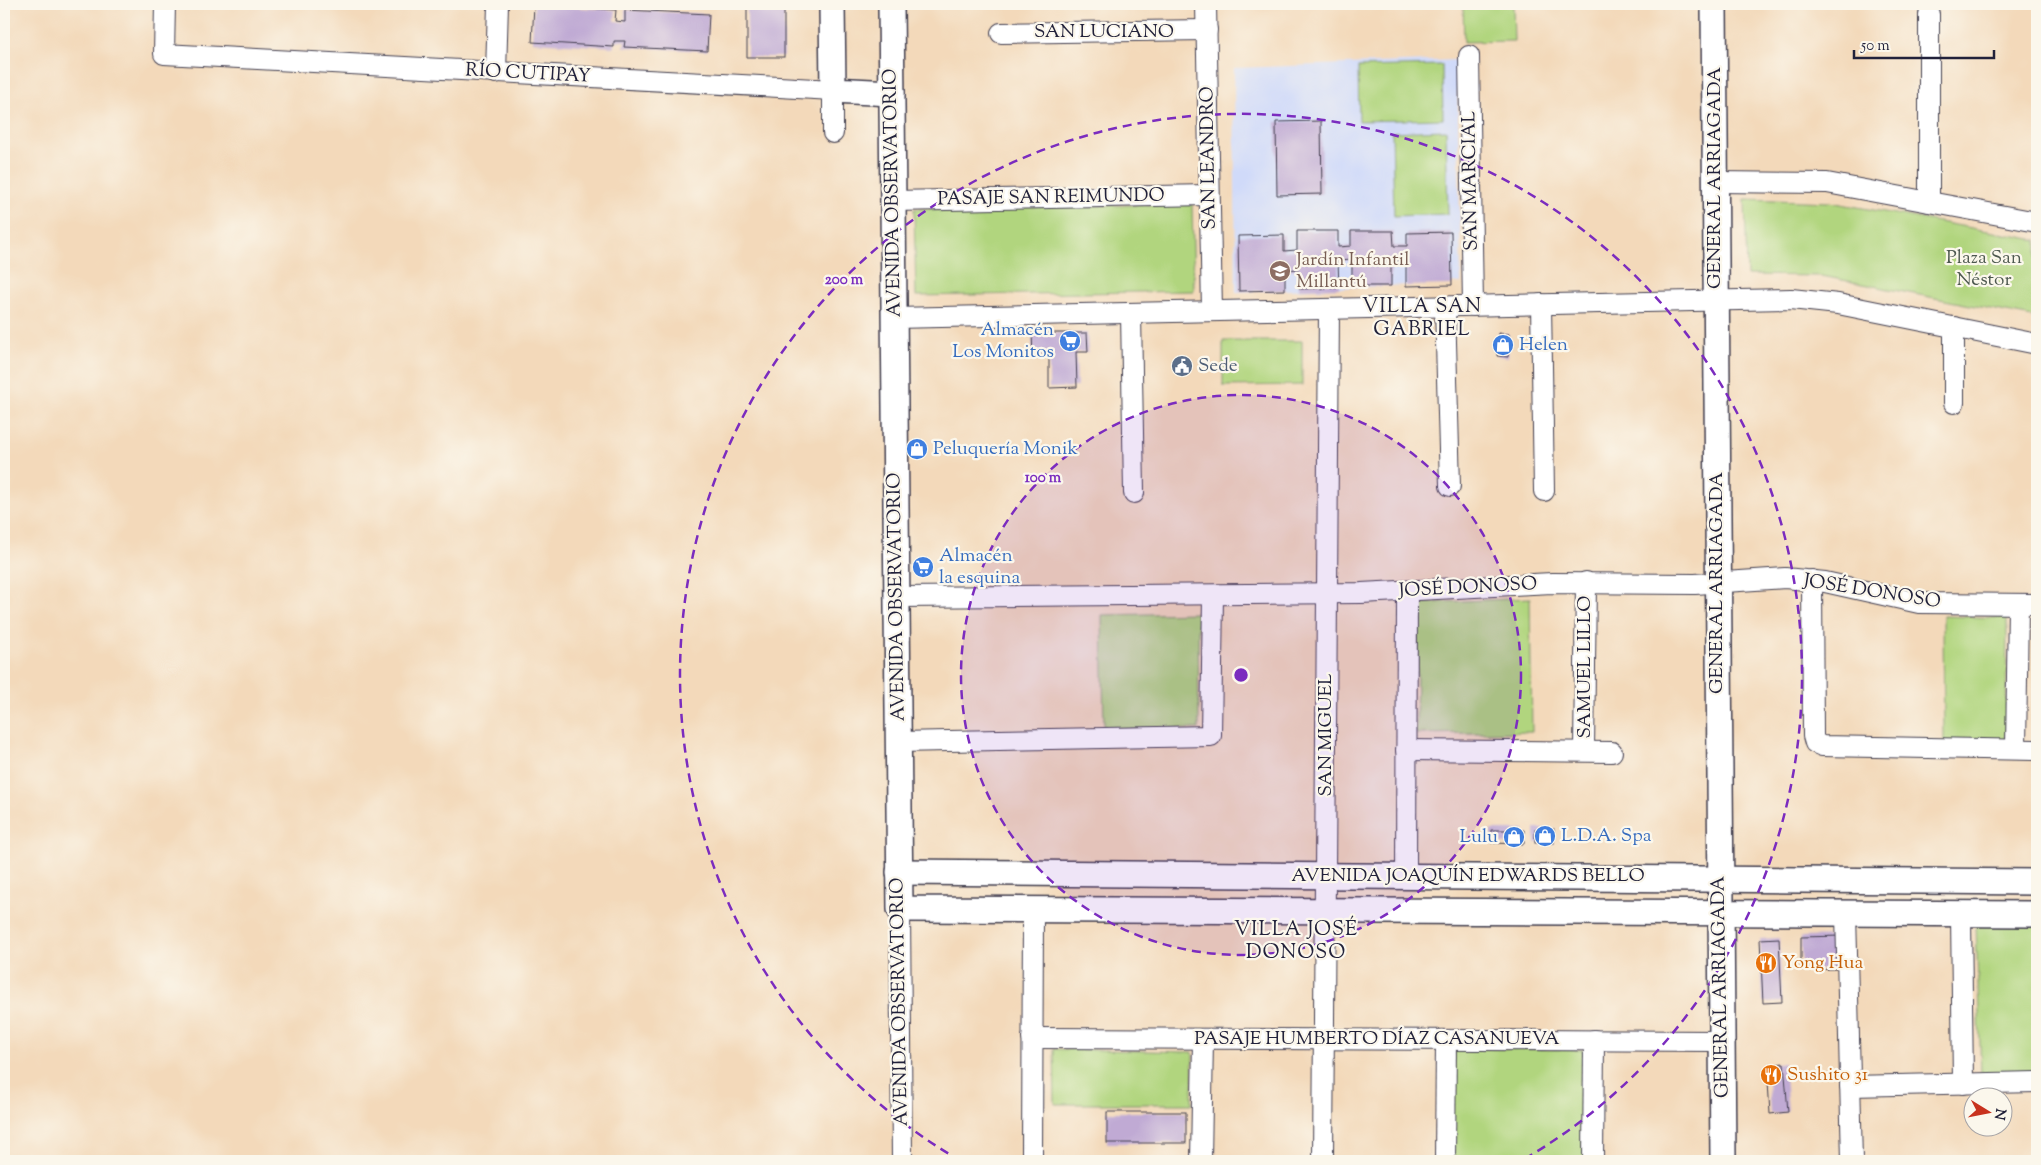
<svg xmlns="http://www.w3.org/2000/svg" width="2041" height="1165" viewBox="0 0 2041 1165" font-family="'Sorts Mill Goudy',serif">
	<rect width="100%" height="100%" fill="#fbf7ec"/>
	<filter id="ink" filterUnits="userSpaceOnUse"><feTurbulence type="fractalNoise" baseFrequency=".02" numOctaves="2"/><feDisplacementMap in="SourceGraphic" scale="10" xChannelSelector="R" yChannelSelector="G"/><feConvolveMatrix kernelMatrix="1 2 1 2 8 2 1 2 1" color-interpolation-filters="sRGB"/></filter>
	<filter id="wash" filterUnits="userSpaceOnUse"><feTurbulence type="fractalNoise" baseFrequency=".0096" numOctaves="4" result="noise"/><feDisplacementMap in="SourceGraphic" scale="20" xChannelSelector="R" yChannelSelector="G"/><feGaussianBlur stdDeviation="1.12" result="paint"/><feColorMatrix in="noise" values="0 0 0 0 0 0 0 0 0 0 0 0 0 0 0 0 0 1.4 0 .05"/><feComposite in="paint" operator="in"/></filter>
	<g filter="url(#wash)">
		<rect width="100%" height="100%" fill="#f3d9ba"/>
		<path fill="#d0daf9" d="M1457 60 1461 283 1236 292 1234 68Z"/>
		<g fill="#b1d57e" stroke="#6a7c5c">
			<path d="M1463 4H1513L1514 41 1464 42Z"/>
			<path d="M1442 65 1443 119 1359 121 1358 67Z"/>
			<path d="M1446 130 1448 214 1394 216 1392 132Z"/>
			<path d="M1745 199 1830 202 2037 240V318L1822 276 1747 275Z"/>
			<path d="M1192 204 1194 291 916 296 914 209Z"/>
			<path d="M1302 341V385L1223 386V341Z"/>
			<path d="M1530 598 1532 732 1416 734 1418 603Z"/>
			<path d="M1198 613 1199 729 1104 730 1102 615Z"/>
			<path d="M1943 616 2007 618 2006 742H1944Z"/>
			<path d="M1976 924H2037V1074H1981Z"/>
			<path d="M1451 1048 1586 1050V1161H1449Z"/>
			<path d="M1054 1049 1193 1052 1192 1104H1055Z"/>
		</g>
		<g id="blocks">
			<g fill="#c0aad4">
				<rect x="747" y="4" width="37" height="53"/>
				<path d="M534 5 616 10 615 21 625 22V10L709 14 707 51 624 47 625 41H614V47L532 42Z"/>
				<path d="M1321 121 1322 194 1277 195 1276 122Z"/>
				<path d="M1297 231H1338V247L1351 246V231H1393L1394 246H1407V233L1451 232 1452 285 1406 286V261H1391V286H1352V260L1338 261 1339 288 1299 289 1298 269 1285 270V290L1239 291 1238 236 1284 235V251L1297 250Z"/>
				<path d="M1032 333H1087L1088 352H1076L1077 387 1049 388V356H1033Z"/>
				<path d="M1498 333 1509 334 1508 357 1497 356Z"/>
				<rect x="1535" y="829" width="19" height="14"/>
				<path d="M1491 830H1524V844L1491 843Z"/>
				<path d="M1841 936V969L1801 970V937Z"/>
				<path d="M1779 938 1782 1002 1763 1003 1760 939Z"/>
				<path d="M1784 1063 1788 1112 1770 1114 1767 1065Z"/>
				<rect x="1107" y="1112" width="79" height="31"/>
			</g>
		</g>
	</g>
	<g filter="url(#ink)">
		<use href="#blocks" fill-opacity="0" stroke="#413d4e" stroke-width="1"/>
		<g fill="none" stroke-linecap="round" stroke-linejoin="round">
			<g stroke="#413d4e" stroke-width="22">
				<g id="minor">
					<path d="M165 4 164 54 833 90V133"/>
					<path d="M1206 4 1212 311"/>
					<path d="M1929 14V202"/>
					<path d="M1001 33 1207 30"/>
					<path d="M1469 56 1473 306"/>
					<path d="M496 73 498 4"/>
					<path d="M1715 182 1827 183 2037 222"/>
					<path d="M893 201 1209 195"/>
					<path d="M1541 304 1544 491"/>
					<path d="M1445 306 1450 486"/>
					<path d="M1131 313 1134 493"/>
					<path d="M894 318 1791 299 1838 304 2037 344"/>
					<path d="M1954 403V327"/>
					<path d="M1812 580 1813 736 1815 743 1822 746 2035 750"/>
					<path d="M897 597 1361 593 1552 583 1695 584 1785 578 1825 582 1919 603 2037 604"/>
					<path d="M898 742 1211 736 1213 595"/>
					<path d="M2016 749 2018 604"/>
					<path d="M1406 750 1612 752"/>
					<path d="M1584 751 1586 582"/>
					<path d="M1406 876 1407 591"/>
					<path d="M900 909 902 1161"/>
					<path d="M1846 913 1852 1161"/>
					<path d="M1961 914 1963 1084"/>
					<path d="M1032 1038 1721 1041"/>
					<path d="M1850 1086 2037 1082"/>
					<path d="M1032 1161 1033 910"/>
					<path d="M1201 1161 1203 1039"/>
					<path d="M1323 1161 1329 309"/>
					<path d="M1445 1161 1446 1040"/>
					<path d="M1593 1161 1594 1040"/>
				</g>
			</g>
			<g stroke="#413d4e" stroke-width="28">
				<g id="tertiary">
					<path d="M832 4 833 90 892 93"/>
					<path d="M891 4 900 909 2037 914"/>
					<path d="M1714 4 1723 1161"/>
					<path d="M899 872 2037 882"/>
				</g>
			</g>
			<use href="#minor" stroke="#fff" stroke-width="20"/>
			<use href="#tertiary" stroke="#fff" stroke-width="25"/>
		</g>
	</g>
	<circle cx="1241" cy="675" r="280" fill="#7b2cbf" fill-opacity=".12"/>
	<g fill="none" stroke="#7b2cbf" stroke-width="2.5" stroke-dasharray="9 6">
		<circle cx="1241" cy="675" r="280"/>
		<path d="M961 1161A561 561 0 1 1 1521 1161"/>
	</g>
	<defs>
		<g id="school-disc" transform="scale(1.125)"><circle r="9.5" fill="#8d6e63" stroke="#fbf7ec"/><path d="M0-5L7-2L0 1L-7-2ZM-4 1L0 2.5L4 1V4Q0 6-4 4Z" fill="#fff"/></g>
		<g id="supermarket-disc" transform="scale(1.125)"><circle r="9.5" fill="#3f7fe0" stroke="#fbf7ec"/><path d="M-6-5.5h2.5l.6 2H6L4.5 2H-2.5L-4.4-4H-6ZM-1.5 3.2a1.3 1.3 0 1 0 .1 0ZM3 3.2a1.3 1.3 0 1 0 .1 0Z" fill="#fff"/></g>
		<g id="shop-disc" transform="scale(1.125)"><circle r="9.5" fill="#3f7fe0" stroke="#fbf7ec"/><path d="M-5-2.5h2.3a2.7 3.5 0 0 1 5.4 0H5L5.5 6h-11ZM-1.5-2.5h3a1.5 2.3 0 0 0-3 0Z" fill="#fff"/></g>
		<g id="civic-disc" transform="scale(1.125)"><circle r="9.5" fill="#5c6f8a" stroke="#fbf7ec"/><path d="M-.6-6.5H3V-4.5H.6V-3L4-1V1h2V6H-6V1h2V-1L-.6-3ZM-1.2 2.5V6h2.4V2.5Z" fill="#fff"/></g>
		<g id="restaurant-disc" transform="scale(1.125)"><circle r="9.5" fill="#e8710a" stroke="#fbf7ec"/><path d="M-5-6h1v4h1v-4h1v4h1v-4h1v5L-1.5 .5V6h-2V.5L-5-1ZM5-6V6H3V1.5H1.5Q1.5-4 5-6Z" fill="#fff"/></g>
	</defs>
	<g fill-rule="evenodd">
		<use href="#school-disc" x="1280" y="271"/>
		<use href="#supermarket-disc" x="1070" y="341"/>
		<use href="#shop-disc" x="1503" y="345"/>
		<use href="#civic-disc" x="1182" y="366"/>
		<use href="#shop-disc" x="917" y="449"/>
		<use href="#supermarket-disc" x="923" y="567"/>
		<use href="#shop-disc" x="1545" y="836"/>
		<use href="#shop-disc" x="1514" y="837"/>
		<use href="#restaurant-disc" x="1766" y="963"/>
		<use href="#restaurant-disc" x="1771" y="1075"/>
	</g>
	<g text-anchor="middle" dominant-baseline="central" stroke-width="4.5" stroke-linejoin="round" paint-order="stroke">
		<g font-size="19" fill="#22223b" stroke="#fbf7ec">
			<text x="1104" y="32">SAN LUCIANO</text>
			<text transform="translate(528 74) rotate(3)">RÍO CUTIPAY</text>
			<text transform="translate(1209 158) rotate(-91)">SAN LEANDRO</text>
			<text transform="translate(1715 178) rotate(-90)">GENERAL ARRIAGADA</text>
			<text transform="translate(1471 181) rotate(-91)">SAN MARCIAL</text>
			<text transform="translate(893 193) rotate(-91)">AVENIDA OBSERVATORIO</text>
			<text transform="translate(1051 198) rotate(-1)">PASAJE SAN REIMUNDO</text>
			<text transform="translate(1717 583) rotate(-90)">GENERAL ARRIAGADA</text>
			<text transform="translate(1468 588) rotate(-3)">JOSÉ DONOSO</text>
			<text transform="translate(1872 592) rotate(9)">JOSÉ DONOSO</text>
			<text transform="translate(897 597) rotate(-91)">AVENIDA OBSERVATORIO</text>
			<text transform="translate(1585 667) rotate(-90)">SAMUEL LILLO</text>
			<text transform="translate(1326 735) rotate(-90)">SAN MIGUEL</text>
			<text x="1468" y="876">AVENIDA JOAQUÍN EDWARDS BELLO</text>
			<text transform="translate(1721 987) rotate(-91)">GENERAL ARRIAGADA</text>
			<text transform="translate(900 1002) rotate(-91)">AVENIDA OBSERVATORIO</text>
			<text x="1377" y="1039">PASAJE HUMBERTO DÍAZ CASANUEVA</text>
		</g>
		<g font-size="19" fill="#4d584f" stroke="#fbf7ec">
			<text x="1984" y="258">Plaza San<tspan x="1984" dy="22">Néstor</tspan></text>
		</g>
		<g font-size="19" fill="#785e54" stroke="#fbf7ec" text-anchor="start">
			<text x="1296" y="260">Jardín Infantil<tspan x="1296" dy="22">Millantú</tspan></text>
		</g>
		<g font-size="19" fill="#366cbe" stroke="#fbf7ec" text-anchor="start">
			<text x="1054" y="330" text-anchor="end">Almacén<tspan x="1054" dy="22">Los Monitos</tspan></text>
			<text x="1519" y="345">Helen</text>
			<text x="933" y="449">Peluquería Monik</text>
			<text x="939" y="556">Almacén<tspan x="939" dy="22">la esquina</tspan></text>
			<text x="1561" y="836">L.D.A. Spa</text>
			<text x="1498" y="837" text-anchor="end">Lulu</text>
		</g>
		<g font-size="19" fill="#4e5e75" stroke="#fbf7ec" text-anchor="start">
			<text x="1198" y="366">Sede</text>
		</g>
		<g font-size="19" fill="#c56008" stroke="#fbf7ec" text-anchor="start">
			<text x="1782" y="963">Yong Hua</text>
			<text x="1787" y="1075">Sushito 31</text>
		</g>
		<g font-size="20" letter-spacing="1" fill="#22223b" stroke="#fbf7ec">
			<text x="1422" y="307">VILLA SAN<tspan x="1422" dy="23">GABRIEL</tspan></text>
			<text x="1296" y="930">VILLA JOSÉ<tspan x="1296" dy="23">DONOSO</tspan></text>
		</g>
	</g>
	<circle cx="1241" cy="675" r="8" fill="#7b2cbf" stroke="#fbf7ec" stroke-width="2.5"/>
	<g font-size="15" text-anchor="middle" font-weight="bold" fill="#7b2cbf" stroke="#fbf7ec" stroke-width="4.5" stroke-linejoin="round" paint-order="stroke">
		<text x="844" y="284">200 m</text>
		<text x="1043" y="482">100 m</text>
	</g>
	<rect width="2041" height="1165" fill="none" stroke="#fbf7ec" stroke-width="20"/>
	<g transform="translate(1988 1112) rotate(100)"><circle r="24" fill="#fbf7ec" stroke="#a4a2a5"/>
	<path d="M0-4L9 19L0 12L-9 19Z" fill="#c8321e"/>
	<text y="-8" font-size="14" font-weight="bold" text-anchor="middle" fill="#22223b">N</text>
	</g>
	<path d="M1854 50v8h140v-8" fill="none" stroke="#22223b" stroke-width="2.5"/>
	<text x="1861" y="50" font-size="15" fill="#22223b" stroke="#fbf7ec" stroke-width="4" paint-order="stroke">50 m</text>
</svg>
